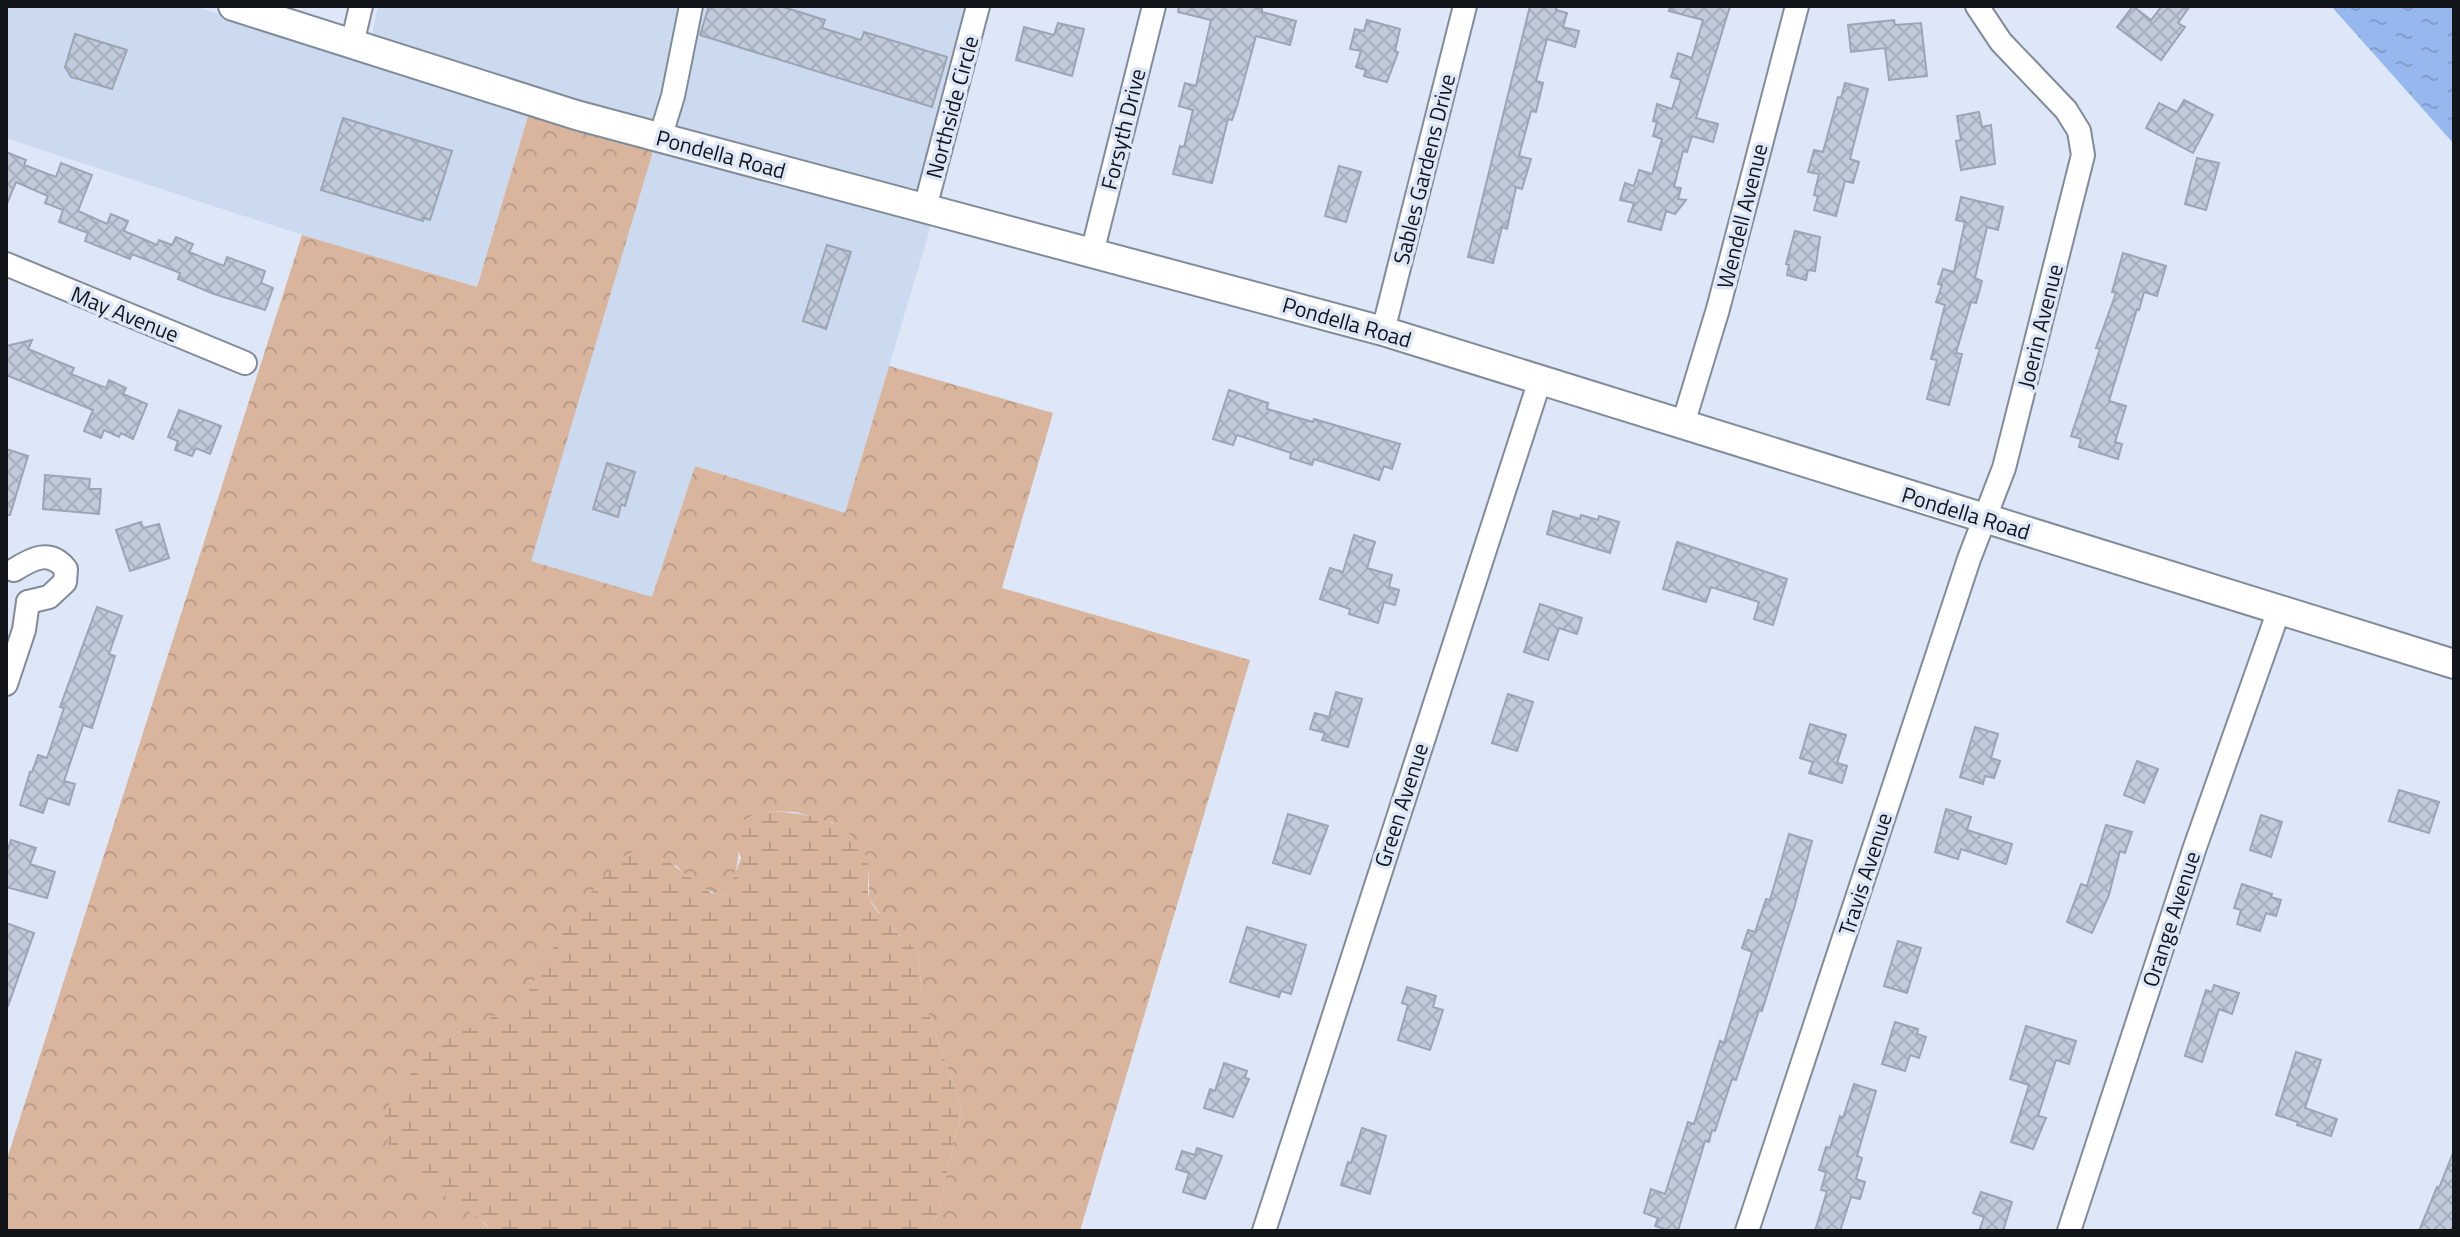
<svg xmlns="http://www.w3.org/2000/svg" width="2460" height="1237" viewBox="0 0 2460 1237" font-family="'Titillium Web',sans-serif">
	<defs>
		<pattern id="forest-crowns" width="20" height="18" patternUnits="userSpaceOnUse" patternTransform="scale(2)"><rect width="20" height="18" fill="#d9b59e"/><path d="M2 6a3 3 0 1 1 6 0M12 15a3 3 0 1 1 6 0" fill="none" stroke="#b99b88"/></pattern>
		<pattern id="wetland-marsh" width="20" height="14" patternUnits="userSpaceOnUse" patternTransform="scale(2)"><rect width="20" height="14" fill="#d9b59e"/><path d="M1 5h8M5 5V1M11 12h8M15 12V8" fill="none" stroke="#b99b88"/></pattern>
		<pattern id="water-ripples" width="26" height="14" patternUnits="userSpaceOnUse" patternTransform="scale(2)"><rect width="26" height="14" fill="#96b8ee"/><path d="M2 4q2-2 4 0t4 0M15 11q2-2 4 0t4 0" fill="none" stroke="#809dcc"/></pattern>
		<pattern id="building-cross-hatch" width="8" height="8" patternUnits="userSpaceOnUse" patternTransform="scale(2)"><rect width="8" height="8" fill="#c1cbdb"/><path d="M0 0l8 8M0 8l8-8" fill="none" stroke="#a5aebb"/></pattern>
	</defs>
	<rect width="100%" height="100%" fill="#dde7f7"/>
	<g fill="#ccdaf0">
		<path d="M6 6H194L529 113 477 287 302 235 6 138Z"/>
		<path d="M378 6H989L938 199 579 104 371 38Z"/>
		<path d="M654 148 932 222 845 514 695 466 652 598 530 561Z"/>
	</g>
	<path fill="url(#forest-crowns)" d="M529 113 654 148 531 561 652 597 695 466 845 513 889 366 1053 413 1002 588 1250 660 1080 1231H933L962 1109 922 994 918 952 884 920 869 898V872L853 838 833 823 796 812 760 811 742 822C736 852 742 865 727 895 707 894 689 881 676 865L568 922 521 1005 438 1042 394 1092 412 1177C437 1191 474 1206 490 1231H6V1162L302 235 477 287Z"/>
	<path fill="url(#wetland-marsh)" d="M760 811C797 812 852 816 867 859 872 872 864 890 871 902 882 921 902 936 918 952L922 994 962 1109 933 1231H490L485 1223 449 1198 412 1177 395 1160 388 1143 384 1118 394 1092 438 1042 521 1004 568 922 617 860 632 852 666 860 711 893 727 895 741 858 737 847 742 822Z"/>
	<path fill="url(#water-ripples)" d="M2331 6H2454V144Z"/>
	<g fill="url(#building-cross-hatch)" stroke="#9ba5b4" stroke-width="2">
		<path d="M709 6H780L825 20 822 28 861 40 864 32 947 57 932 107 700 35Z"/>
		<path d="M1179 6H1250L1262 9V12L1296 21 1290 45 1256 36 1237 106 1232 120 1228 119 1212 183 1173 174 1180 146 1184 147 1193 110 1179 106 1185 83 1196 86 1211 20 1178 12Z"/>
		<path d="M1530 6H1557L1556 10 1567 13 1563 27 1579 31 1575 47 1547 39 1536 81 1543 83 1536 112 1531 111 1519 156 1531 159 1522 189 1516 187 1507 229 1502 227 1493 263 1468 257Z"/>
		<path d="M1670 6H1730L1696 118 1718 124 1713 142 1692 136 1687 152 1683 151 1674 187 1681 188 1678 199 1686 200 1675 214 1666 211 1661 230 1628 221 1634 203 1620 200 1625 183 1634 186 1639 170 1652 174 1662 139 1653 136 1657 122 1653 121 1657 104 1672 109 1681 80 1671 77 1678 53 1692 58 1703 20 1669 11Z"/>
		<path d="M2133 6 2151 20 2162 6H2190L2178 23 2185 27 2161 60 2117 27Z"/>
		<path d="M1367 20 1400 29 1395 51 1398 52 1387 82 1364 76 1366 70 1356 67 1361 51 1350 49 1355 29 1364 31Z"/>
		<path d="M1894 20 1895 25 1921 23 1927 76 1889 80 1885 48 1851 52 1848 25Z"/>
		<path d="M1058 23 1084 29 1072 76 1016 60 1024 27 1054 35Z"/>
		<path d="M75 34 127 50 112 89 71 77 65 67Z"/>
		<path d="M1845 83 1868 89 1850 159 1859 162 1853 183 1845 181 1836 216 1814 210 1818 196 1814 195 1819 174 1808 172 1814 150 1823 152 1838 97 1841 98Z"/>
		<path d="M2184 100 2213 115 2193 153 2146 128 2159 103 2177 112Z"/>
		<path d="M1979 112 1982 127 1991 125 1995 164 1961 170 1956 141 1961 140 1957 116Z"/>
		<path d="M343 118 452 151 430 220 424 218 423 221 321 190Z"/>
		<path d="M6 152 26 160 24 165 56 177 61 163 92 175 78 211 107 224 111 214 128 221 124 231 157 245 159 240 172 245 176 237 193 244 189 252 224 266 227 257 265 271 261 283 273 288 265 310 214 294 178 279 180 273 132 254 130 259 85 241 88 233 59 222 63 210 45 203 48 196 16 182 6 206Z"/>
		<path d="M2197 158 2219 163 2206 210 2185 204Z"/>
		<path d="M1339 166 1361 172 1346 222 1325 216Z"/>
		<path d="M1961 197 2003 207 1998 230 1987 227 1975 278 1982 281 1976 303 1971 302 1956 353 1962 354 1949 405 1927 399 1937 360 1931 359 1945 305 1936 302 1942 285 1938 284 1943 269 1954 272 1965 222 1956 220Z"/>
		<path d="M1795 231 1820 237 1815 271 1808 270 1806 280 1787 275 1789 265 1786 264Z"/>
		<path d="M827 245 851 252 826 329 803 321Z"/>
		<path d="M2123 253 2166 266 2157 296 2144 292 2139 310 2137 309 2109 401 2126 406 2115 442 2122 444 2118 459 2079 447 2081 439 2071 436 2100 349 2096 348 2116 293 2112 292Z"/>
		<path d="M32 340 28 349 74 368 71 374 106 388 109 380 126 388 123 394 147 404 133 439 121 433 119 437 104 430 101 438 84 431 93 410 6 375V346Z"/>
		<path d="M1229 390 1268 403 1267 409 1313 422 1314 419 1400 444 1392 469 1384 466 1379 480 1314 459 1312 465 1290 458 1291 453 1237 435 1233 445 1213 439Z"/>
		<path d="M179 410 221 426 210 454 196 448 192 456 175 450 178 441 168 437Z"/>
		<path d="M6 449 28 456 10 515H6Z"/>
		<path d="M607 463 635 472 625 506 621 504 618 517 593 509Z"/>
		<path d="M45 475 90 479 89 489H101L99 514 43 509Z"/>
		<path d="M1553 511 1580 519 1581 515 1598 520 1599 516 1619 522 1610 553 1547 534Z"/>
		<path d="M141 522 143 528 159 524 169 558 130 571 116 530Z"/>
		<path d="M1354 535 1375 542 1367 568 1392 575 1389 587 1399 590 1395 605 1384 602 1378 623 1349 614 1350 609 1320 599 1330 568 1343 572Z"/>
		<path d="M1677 542 1787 579 1773 625 1754 619 1759 602 1711 587 1706 602 1663 589Z"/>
		<path d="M1540 604 1582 618 1577 634 1559 628 1548 660 1524 652Z"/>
		<path d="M97 607 122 616 109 654 115 656 92 728 83 725 64 781 75 784 69 805 48 798 43 813 20 805 30 772H32L38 755 47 758 64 708 60 707Z"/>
		<path d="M1336 692 1362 699 1348 747 1322 740 1325 733 1310 729 1315 713 1329 717Z"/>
		<path d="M1508 694 1533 702 1517 751 1492 743Z"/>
		<path d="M1810 724 1846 735 1837 763 1847 766 1842 783 1809 773 1813 762 1800 758Z"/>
		<path d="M1975 727 1998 734 1991 758 2000 761 1994 778 1985 776 1983 784 1960 777Z"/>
		<path d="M2137 761 2158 769 2144 803 2124 795Z"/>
		<path d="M2399 790 2439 802 2429 833 2389 821Z"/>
		<path d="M1946 809 1971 817 1967 830 2012 844 2006 864 1961 849 1958 859 1935 852Z"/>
		<path d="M1288 814 1328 826 1310 874 1273 863Z"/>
		<path d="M2261 815 2282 822 2271 857 2250 850Z"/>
		<path d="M2106 825 2132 832 2125 853 2120 851 2109 895 2092 933 2067 922 2081 884 2087 886Z"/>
		<path d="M1789 834 1812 841 1794 908 1762 1011 1759 1010 1736 1080 1732 1079 1715 1131 1712 1130 1709 1142 1705 1141 1678 1231H1670L1655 1226 1658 1218 1644 1213 1651 1189 1665 1194 1688 1122 1694 1124 1720 1041 1724 1043 1752 952 1742 948 1748 930 1755 932 1766 899 1770 900Z"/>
		<path d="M11 840 36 848 30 864 55 872 47 898 6 887V855Z"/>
		<path d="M2242 884 2272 894 2271 897 2281 900 2276 916 2266 913 2260 931 2237 924 2241 910 2234 908Z"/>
		<path d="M6 923 34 933 8 1006H6Z"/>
		<path d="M1247 927 1306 945 1291 994 1281 991 1279 997 1230 982Z"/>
		<path d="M1898 941 1921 948 1907 993 1884 986Z"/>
		<path d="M2214 985 2239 993 2232 1014 2219 1009 2202 1062 2185 1056 2206 990 2212 992Z"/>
		<path d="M1407 987 1436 996 1433 1007 1443 1010 1430 1050 1398 1040 1408 1005 1402 1003Z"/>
		<path d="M1895 1022 1918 1029 1917 1034 1926 1037 1919 1058 1910 1055 1905 1071 1882 1064Z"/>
		<path d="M2026 1026 2076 1041 2069 1064 2056 1060 2038 1116 2046 1118 2033 1149 2011 1142 2029 1085 2010 1079Z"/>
		<path d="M2296 1052 2321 1060 2305 1108 2337 1119 2331 1136 2297 1125 2298 1122 2276 1115Z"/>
		<path d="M1224 1063 1247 1071 1245 1078 1249 1079 1233 1117 1204 1108 1210 1089 1215 1091Z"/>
		<path d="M1854 1084 1876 1091 1857 1156 1862 1158 1856 1179 1865 1182 1860 1199 1851 1197 1840 1231H1815L1827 1191 1821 1190 1826 1172 1819 1170 1826 1147 1830 1148 1840 1116 1843 1118Z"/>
		<path d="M1362 1128 1386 1136 1370 1194 1341 1185 1348 1162 1351 1163Z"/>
		<path d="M1197 1148 1222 1156 1205 1199 1183 1192 1189 1173 1176 1169 1182 1151 1195 1155Z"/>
		<path d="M2453 1153 2454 1231H2419L2437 1187 2439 1188Z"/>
		<path d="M1981 1192 2012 1202 2003 1231H1979L1984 1217 1973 1213Z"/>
	</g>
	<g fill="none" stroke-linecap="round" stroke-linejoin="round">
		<g stroke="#828b99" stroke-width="26">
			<g id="minor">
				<path d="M352 44 361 6"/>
				<path d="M660 138 673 96 691 6"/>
				<path d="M925 208 978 6"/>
				<path d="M1092 253 1154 6"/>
				<path d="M6 264 245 363"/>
				<path d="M1383 331 1465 6"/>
				<path d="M1683 424 1718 309 1797 6"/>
				<path d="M14 570C33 558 50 549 66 569L65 582 49 597 28 602"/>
				<path d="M6 684 24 630 28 602"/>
				<path d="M1264 1231 1540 380"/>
				<path d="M1747 1231 1969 559 2004 468 2083 155 2079 131 2066 110 2001 42 1977 6"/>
				<path d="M2069 1231 2195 847 2279 610"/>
			</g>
		</g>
		<g stroke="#828b99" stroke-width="32">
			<path id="major" d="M233 6 576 115 1383 331 2454 664"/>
		</g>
		<use href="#minor" stroke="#fff" stroke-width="22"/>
		<use href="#major" stroke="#fff" stroke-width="28"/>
	</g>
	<g text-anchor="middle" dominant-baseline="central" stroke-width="7" stroke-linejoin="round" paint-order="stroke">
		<g font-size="22" fill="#12161b" stroke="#dde7f7">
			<text transform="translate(952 107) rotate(-75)">Northside Circle</text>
			<text transform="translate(1123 129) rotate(-76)">Forsyth Drive</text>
			<text transform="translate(721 154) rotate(15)">Pondella Road</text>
			<text transform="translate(1424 169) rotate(-76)">Sables Gardens Drive</text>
			<text transform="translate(1742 216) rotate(-76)">Wendell Avenue</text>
			<text transform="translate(125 314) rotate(22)">May Avenue</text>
			<text transform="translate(1347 322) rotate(16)">Pondella Road</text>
			<text transform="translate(2040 326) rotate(-76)">Joerin Avenue</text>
			<text transform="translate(1966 513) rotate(17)">Pondella Road</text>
			<text transform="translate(1401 805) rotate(-72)">Green Avenue</text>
			<text transform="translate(1865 874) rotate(-72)">Travis Avenue</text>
			<text transform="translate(2171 919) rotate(-72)">Orange Avenue</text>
		</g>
	</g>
	<rect width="2460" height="1237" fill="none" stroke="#12161b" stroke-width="16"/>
</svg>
